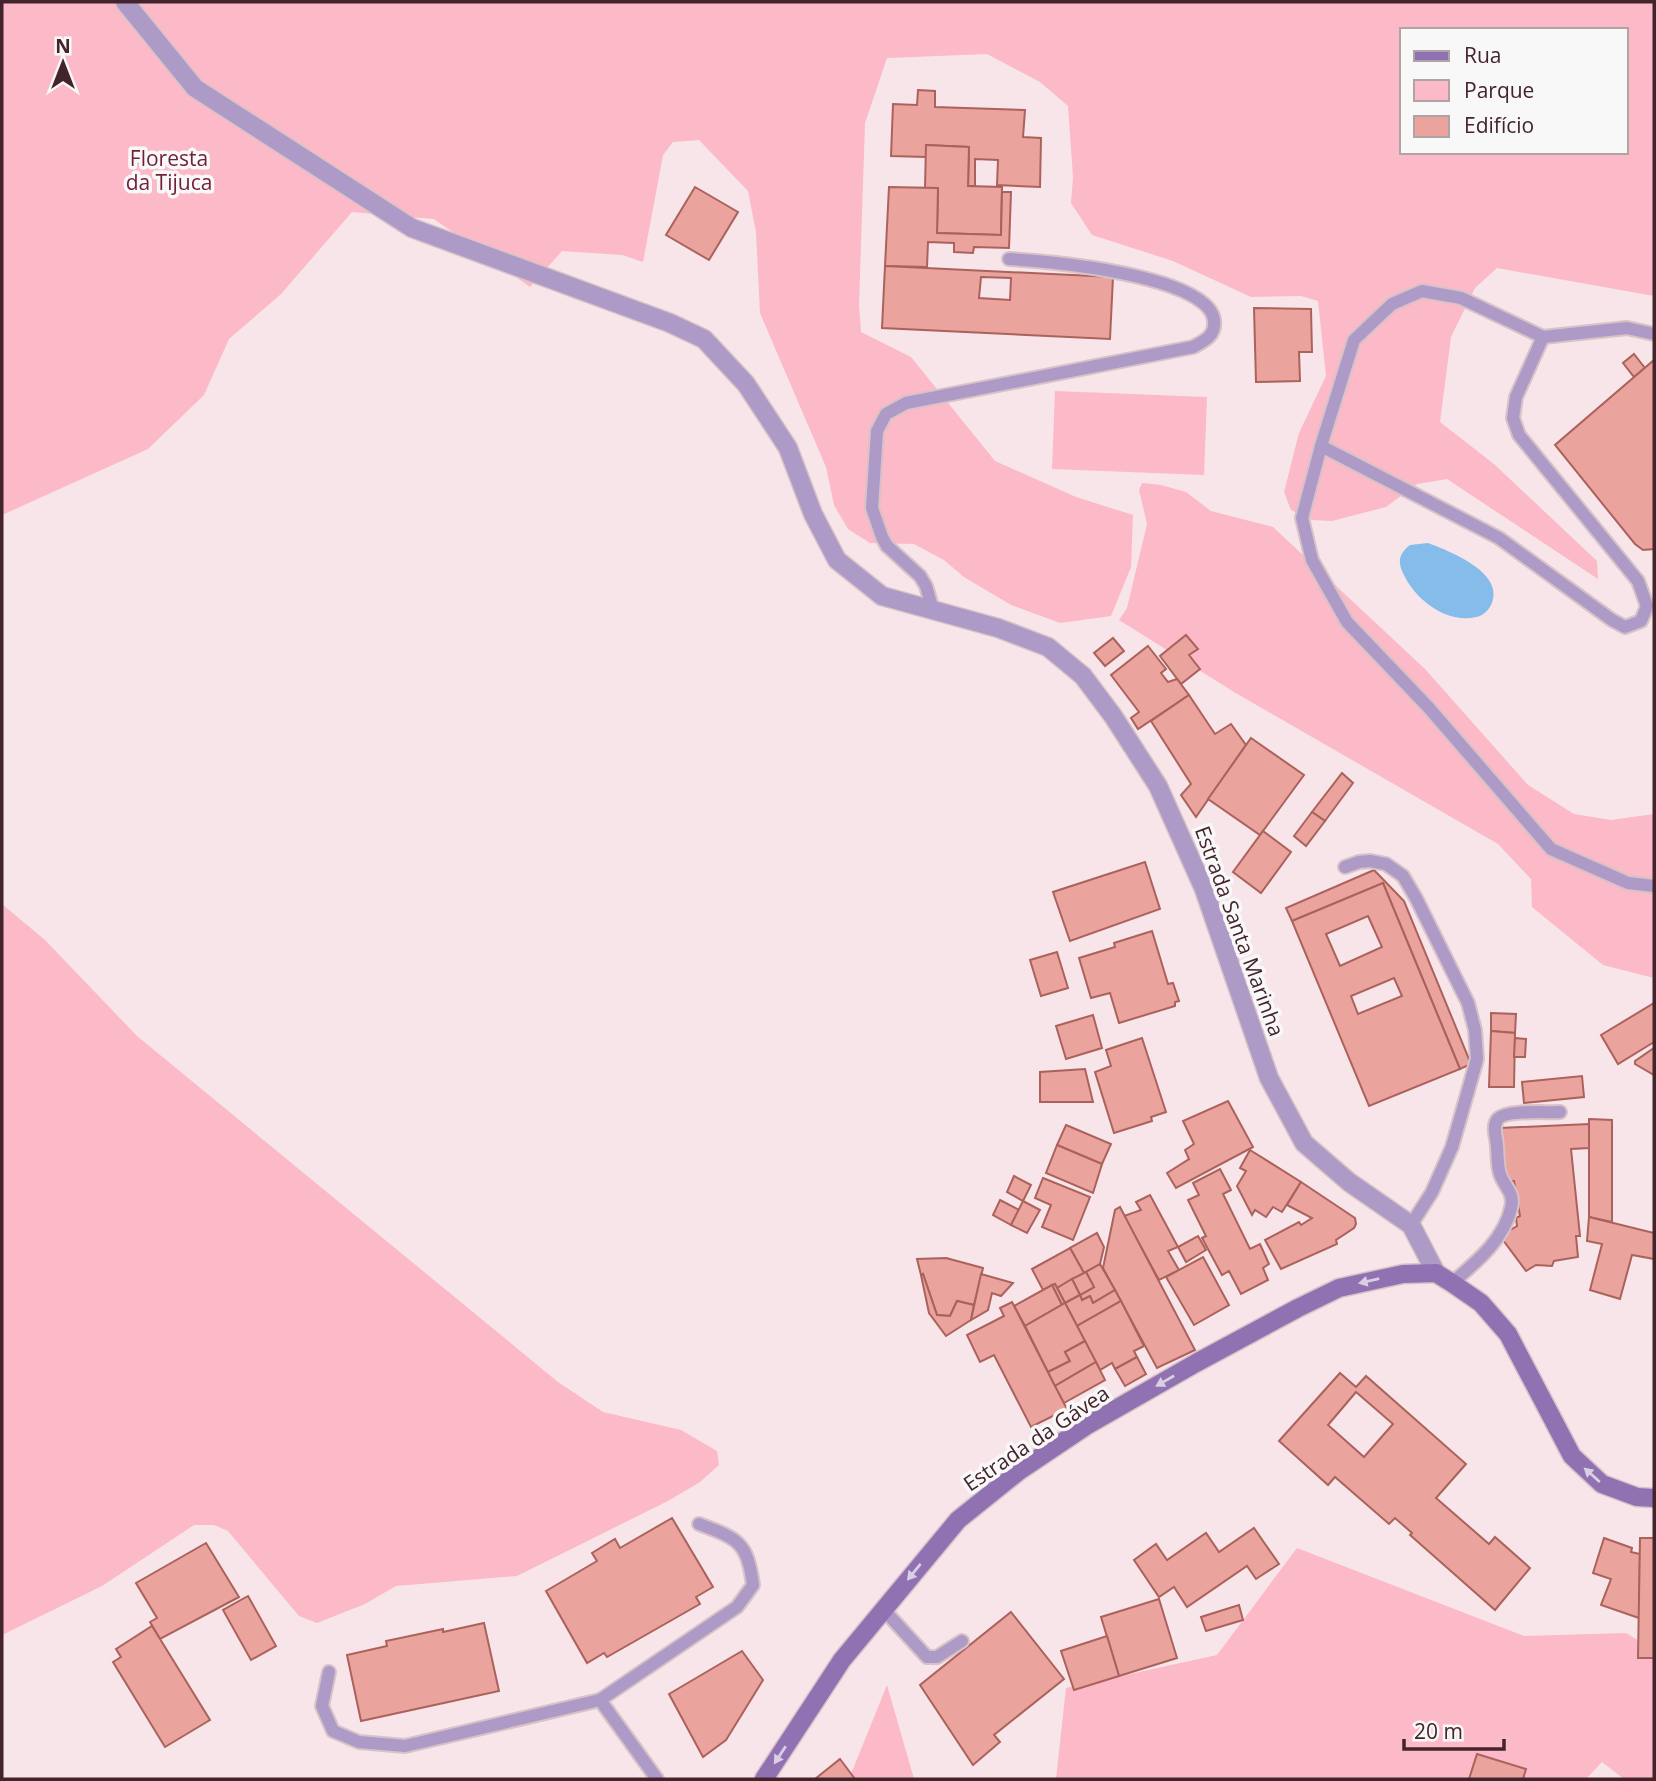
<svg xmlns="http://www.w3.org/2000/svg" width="1656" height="1781" viewBox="0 0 1656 1781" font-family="'Open Sans',sans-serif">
	<rect width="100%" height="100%" fill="#f7e5e9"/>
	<g fill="#fcb9c7" fill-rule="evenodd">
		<path d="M2 2H1654V296L1497 268 1475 288 1451 337 1440 422 1494 464 1597 561 1598 579 1447 479 1417 484 1386 507 1332 521 1312 520 1291 510 1284 492 1299 433 1326 376 1318 301 1301 296 1251 297 1173 261 1092 235 1071 203 1073 177 1068 106 1040 82 987 54 887 58 865 123 859 305 861 332 911 357 995 461 1076 497 1133 515 1131 567 1111 616 1060 623 1011 605 964 577 944 560 914 544 870 543 848 529 834 505 826 467 760 313 756 232 748 191 699 140 673 142 663 155 643 262 622 255 562 251 530 287 434 219 352 212 281 294 229 339 204 395 148 449 2 515ZM1402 30H1626V152H1402Z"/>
		<path d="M1055 391 1207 397 1204 475 1052 469Z"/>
		<path d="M1142 483 1161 485 1186 492 1211 511 1273 527 1425 669 1528 785 1574 814 1611 820 1654 814V978L1603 965 1532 907 1531 879 1498 844 1234 692 1119 620 1127 608 1147 524 1139 490Z"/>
		<path d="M2 904 45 940 137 1036 558 1382 603 1412 681 1430 717 1451 719 1465 700 1482 668 1501 517 1576 396 1586 365 1604 317 1623 299 1616 228 1531 214 1525H194L102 1586 2 1635Z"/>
		<path d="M1297 1548 1524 1636 1626 1633 1654 1650V1779H1624L1602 1762 1586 1779H1056L1066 1688 1217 1655Z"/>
		<path d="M887 1685 914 1779H849Z"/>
	</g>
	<path fill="#86bce9" d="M1428 543C1449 551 1504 572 1492 603 1489 610 1483 616 1476 617 1448 624 1417 601 1405 577 1398 564 1397 555 1410 545Z"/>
	<g fill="#eba39d" stroke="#ac625c" stroke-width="2" fill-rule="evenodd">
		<path d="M918 90 935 91V107L1025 110 1023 137 1041 138 1040 187 997 185 998 160 975 159V186H968L969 147 926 145V157L891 156 893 104 917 105Z"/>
		<path d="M926 145 969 147 968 186 1002 187 1001 235 937 233 938 188H925Z"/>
		<path d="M695 187 738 212 709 260 666 235Z"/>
		<path d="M889 187 938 188 937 233 1001 235 1002 192H1011L1009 248 974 247 973 253 954 252V243L928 242 927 267 885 266Z"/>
		<path d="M885 266 1113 277 1110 339 882 328ZM981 277 1011 278 1010 300 979 298Z"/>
		<path d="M1254 308 1311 309 1312 352H1299L1300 381 1256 382Z"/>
		<path d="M1634 354 1645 368 1634 377 1623 363Z"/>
		<path d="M1654 360V549L1643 550 1635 544 1555 445Z"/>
		<path d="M1186 635 1198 649 1189 655 1200 669 1181 684 1160 656Z"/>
		<path d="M1113 638 1124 651 1105 666 1094 653Z"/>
		<path d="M1148 646 1166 669 1161 673 1168 682 1177 679 1189 695 1138 729 1131 718 1139 712 1111 675Z"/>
		<path d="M1189 695 1215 734 1231 724 1246 745 1196 817 1181 795 1191 784 1151 721Z"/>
		<path d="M1251 738 1304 775 1260 835 1208 799Z"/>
		<path d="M1342 773 1353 783 1325 821 1312 812Z"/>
		<path d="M1312 812 1325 821 1306 846 1294 836Z"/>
		<path d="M1263 831 1291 852 1261 893 1233 872Z"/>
		<path d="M1145 862 1160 909 1070 941 1053 892Z"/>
		<path d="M1374 870 1404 901 1471 1064 1460 1069 1383 883 1292 921 1286 908Z"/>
		<path d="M1383 883 1460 1069 1369 1106 1292 921ZM1368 916 1382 947 1340 966 1326 934ZM1394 978 1402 996 1358 1014 1351 996Z"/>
		<path d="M1152 931 1168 984 1173 983 1179 1001 1175 1002V1006L1119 1023 1110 993 1091 998 1079 958 1115 947 1114 943Z"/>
		<path d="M1057 952 1068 988 1041 996 1030 960Z"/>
		<path d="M1654 1003V1042L1618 1064 1601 1035Z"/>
		<path d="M1491 1013 1516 1014 1515 1033 1491 1031Z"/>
		<path d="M1093 1015 1102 1048 1066 1059 1056 1026Z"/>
		<path d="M1491 1031 1515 1033 1514 1087H1489Z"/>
		<path d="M1142 1038 1166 1112 1151 1117 1152 1121 1114 1133 1095 1072 1111 1066 1106 1050Z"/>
		<path d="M1515 1038 1526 1039 1525 1057H1514Z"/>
		<path d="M1654 1048V1075L1635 1064V1061Z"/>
		<path d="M1085 1069 1093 1102H1040V1072Z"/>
		<path d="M1582 1076 1584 1097 1524 1103 1522 1082Z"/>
		<path d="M1228 1101 1253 1147 1176 1188 1167 1173 1189 1159 1185 1150 1194 1144 1183 1121Z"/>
		<path d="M1589 1119 1612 1120V1222L1589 1217Z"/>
		<path d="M1589 1124V1148L1571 1149 1580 1236H1576L1578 1257 1554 1261 1552 1266 1536 1265 1526 1271 1500 1236 1517 1226 1516 1218 1520 1216 1514 1181H1507L1500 1128Z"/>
		<path d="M1066 1125 1111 1144 1102 1164 1057 1145Z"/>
		<path d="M1057 1145 1102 1164 1093 1193 1046 1173Z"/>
		<path d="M1250 1150 1301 1182 1282 1212 1273 1207 1266 1217 1255 1210 1252 1215 1237 1186 1246 1171 1240 1168Z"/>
		<path d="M1220 1169 1231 1190 1223 1194 1250 1249 1260 1244 1269 1264 1263 1268 1268 1280 1241 1294 1229 1271 1222 1275 1202 1238 1206 1236 1188 1200 1199 1195 1193 1183Z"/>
		<path d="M1014 1176 1031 1185 1023 1201 1007 1192Z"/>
		<path d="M1043 1178 1090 1197 1073 1240 1042 1227 1051 1205 1035 1198Z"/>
		<path d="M1301 1182 1355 1218 1356 1224 1354 1228 1336 1240 1337 1244 1281 1269 1265 1240 1299 1222 1301 1225 1312 1218 1287 1205Z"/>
		<path d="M1150 1195 1178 1247 1168 1251 1179 1270 1159 1280 1124 1216 1141 1210 1136 1202Z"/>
		<path d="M1000 1200 1019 1210 1011 1225 993 1215Z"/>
		<path d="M1023 1201 1040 1210 1027 1233 1011 1225Z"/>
		<path d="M1120 1207 1195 1350 1157 1368 1103 1268 1115 1210Z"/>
		<path d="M1589 1217 1654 1233V1259L1632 1255 1620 1299 1590 1290 1602 1244 1587 1241Z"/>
		<path d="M1097 1233 1104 1247 1100 1264 1084 1273 1070 1248Z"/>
		<path d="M1198 1236 1206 1250 1186 1262 1178 1247Z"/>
		<path d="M1070 1248 1084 1273 1057 1288 1055 1284 1043 1290 1032 1269Z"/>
		<path d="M1203 1257 1229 1305 1194 1325 1166 1277Z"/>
		<path d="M946 1258 983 1268 974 1305 957 1301 950 1316 937 1315 923 1274 921 1275 917 1259Z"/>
		<path d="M1100 1264 1115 1290 1093 1303 1090 1296 1082 1300 1080 1295 1094 1287 1086 1272Z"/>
		<path d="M1086 1272 1094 1287 1080 1295 1072 1279Z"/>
		<path d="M923 1274 937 1315 950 1316 957 1301 974 1305 971 1320 946 1336 929 1313 921 1275Z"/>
		<path d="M981 1274 1013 1283 1001 1296 992 1293 988 1310 971 1320Z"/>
		<path d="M1072 1279 1080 1295 1065 1303 1057 1288Z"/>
		<path d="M1055 1284 1065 1303 1062 1305 1052 1285Z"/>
		<path d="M1052 1285 1062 1305 1025 1326 1014 1306Z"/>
		<path d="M1115 1290 1121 1301 1077 1326 1065 1303 1080 1295 1082 1300 1090 1296 1093 1303Z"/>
		<path d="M1121 1301 1144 1346 1134 1351 1137 1357 1115 1369 1112 1363 1100 1370 1077 1326Z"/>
		<path d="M1012 1302 1067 1409 1031 1427 994 1355 980 1362 967 1335 1004 1316 1000 1308Z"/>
		<path d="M1065 1303 1085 1341 1065 1352 1070 1361 1048 1372 1025 1326Z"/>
		<path d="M1085 1341 1096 1362 1055 1386 1048 1372 1070 1361 1065 1352Z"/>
		<path d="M1137 1357 1146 1374 1125 1386 1115 1369Z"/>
		<path d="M1096 1362 1105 1380 1064 1403 1055 1386Z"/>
		<path d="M1340 1373 1356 1387 1366 1376 1466 1464 1436 1498 1489 1544 1495 1537 1530 1568 1495 1610 1410 1535 1412 1533 1395 1518 1389 1524 1335 1477 1328 1485 1279 1441ZM1356 1392 1393 1424 1364 1457 1328 1425Z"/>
		<path d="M672 1518 713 1587 696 1597 700 1604 607 1657 604 1653 587 1663 546 1591 597 1561 592 1553 615 1539 620 1548Z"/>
		<path d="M1254 1528 1279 1564 1256 1579 1247 1566 1187 1607 1174 1587 1159 1597 1134 1560 1156 1544 1167 1560 1206 1533 1219 1552Z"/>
		<path d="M1604 1538 1632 1548 1631 1552 1640 1554 1639 1618 1601 1605 1611 1579 1593 1573Z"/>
		<path d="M1640 1538H1654V1658H1638Z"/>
		<path d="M206 1543 239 1597 160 1639 150 1622 157 1618 136 1583Z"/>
		<path d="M248 1596 276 1646 251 1660 223 1610Z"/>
		<path d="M1159 1599 1177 1658 1119 1676 1101 1617Z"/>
		<path d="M1239 1605 1243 1620 1206 1631 1201 1617Z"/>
		<path d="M1011 1612 1064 1679 994 1735 1000 1742 973 1765 920 1685Z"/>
		<path d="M484 1623 499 1691 361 1721 347 1655 387 1646 386 1641 443 1629V1632Z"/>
		<path d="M152 1626 210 1720 165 1747 113 1662 121 1657 116 1649Z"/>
		<path d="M1107 1636 1119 1676 1074 1690 1061 1651Z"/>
		<path d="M742 1651 763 1680 726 1740 703 1757 669 1694Z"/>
		<path d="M1477 1754 1526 1769 1523 1779H1469Z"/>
		<path d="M840 1759 855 1779H815Z"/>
	</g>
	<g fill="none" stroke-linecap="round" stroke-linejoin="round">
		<g stroke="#d7c2c7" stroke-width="16">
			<g id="lane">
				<path d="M1654 334 1627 328 1543 337 1461 298 1422 291 1392 304 1354 340 1321 446 1302 518 1312 560 1347 622 1429 708 1551 849 1628 883 1654 886"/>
				<path d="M1321 446 1499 538 1612 620 1625 627 1641 621 1647 606 1638 581 1519 435 1513 418 1516 397 1543 337"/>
				<path d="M933 610 926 586 920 576 887 546 882 537 872 508 877 431 886 414 906 403 1193 347C1204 341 1216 336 1214 320 1208 275 1046 261 1009 259"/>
				<path d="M1345 867 1359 862 1370 861 1386 864 1403 876 1416 898 1468 1003 1475 1030 1477 1059 1452 1147 1432 1192 1411 1225"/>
				<path d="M1452 1283C1475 1263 1504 1240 1511 1208 1515 1192 1504 1187 1500 1174 1497 1165 1498 1156 1497 1147 1497 1139 1492 1128 1497 1120 1504 1109 1547 1113 1560 1112"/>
				<path d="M884 1610 927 1657H937L962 1641"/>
				<path d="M329 1672 322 1706 333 1731 359 1742 405 1746 600 1700 737 1607 753 1585C747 1542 739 1539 699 1524"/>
				<path d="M600 1700 657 1779"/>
			</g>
		</g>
		<g stroke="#d7c2c7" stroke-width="21">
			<path id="street" d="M125 2 195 88 412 228 670 323 704 339 746 384 788 448 813 514 837 560 882 596 998 628 1048 647 1083 676 1113 716 1158 786 1204 889 1269 1078 1304 1143 1349 1182 1411 1225 1436 1273"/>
		</g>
		<g stroke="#d7c2c7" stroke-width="21">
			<path id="secondary" d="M764 1779 842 1660 958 1520 1019 1471 1086 1426 1196 1363 1298 1308 1339 1288 1403 1274 1436 1273 1452 1283 1481 1303 1508 1334 1572 1456 1602 1484 1637 1497 1654 1498"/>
		</g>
		<use href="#lane" stroke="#ad9ac6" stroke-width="12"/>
		<use href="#street" stroke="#ad9ac6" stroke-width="18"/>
		<use href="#secondary" stroke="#9072b2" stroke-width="18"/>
	</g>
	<defs><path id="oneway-solid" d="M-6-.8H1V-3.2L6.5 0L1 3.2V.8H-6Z" transform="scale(1.75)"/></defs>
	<g fill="#d9d0e3">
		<use href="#oneway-solid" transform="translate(1369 1281) rotate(167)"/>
		<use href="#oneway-solid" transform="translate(1165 1381) rotate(150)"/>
		<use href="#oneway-solid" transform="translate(1592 1475) rotate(-138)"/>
		<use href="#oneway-solid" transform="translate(914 1572) rotate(129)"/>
		<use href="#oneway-solid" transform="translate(780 1755) rotate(123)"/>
	</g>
	<g text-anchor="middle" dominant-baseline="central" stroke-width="7" stroke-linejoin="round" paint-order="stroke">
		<g font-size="21" fill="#701e39" stroke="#f8f8f8">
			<text x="169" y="158">Floresta<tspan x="169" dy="24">da Tijuca</tspan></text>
		</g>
		<g font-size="21" fill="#44242c" stroke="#f8f8f8">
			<text transform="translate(1240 931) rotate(70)">Estrada Santa Marinha</text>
			<text transform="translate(1036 1438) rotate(-34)">Estrada da Gávea</text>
		</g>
	</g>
	<rect width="1656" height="1781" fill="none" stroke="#44242c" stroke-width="7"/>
	<rect x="1400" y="28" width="228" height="126" fill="#f8f8f8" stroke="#b0a3a6" stroke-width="2"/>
	<rect x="1414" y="51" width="35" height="10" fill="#9072b2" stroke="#b0a3a6" stroke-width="2"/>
	<text x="1464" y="63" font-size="21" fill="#44242c">Rua</text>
	<rect x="1414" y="80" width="35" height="21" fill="#fcb9c7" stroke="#b0a3a6" stroke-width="2"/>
	<text x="1464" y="98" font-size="21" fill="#44242c">Parque</text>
	<rect x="1414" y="116" width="35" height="21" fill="#eba39d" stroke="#b0a3a6" stroke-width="2"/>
	<text x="1464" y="133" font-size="21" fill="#44242c">Edifício</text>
	<g transform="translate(63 63)" stroke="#f8f8f8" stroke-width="5" paint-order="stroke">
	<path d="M0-5L12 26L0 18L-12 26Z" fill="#44242c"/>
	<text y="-10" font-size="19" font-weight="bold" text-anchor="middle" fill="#44242c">N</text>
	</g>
	<path d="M1404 1739v10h100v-10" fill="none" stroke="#44242c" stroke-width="3.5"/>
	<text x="1414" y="1739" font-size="21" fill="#44242c" stroke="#f8f8f8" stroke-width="5" paint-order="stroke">20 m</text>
</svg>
